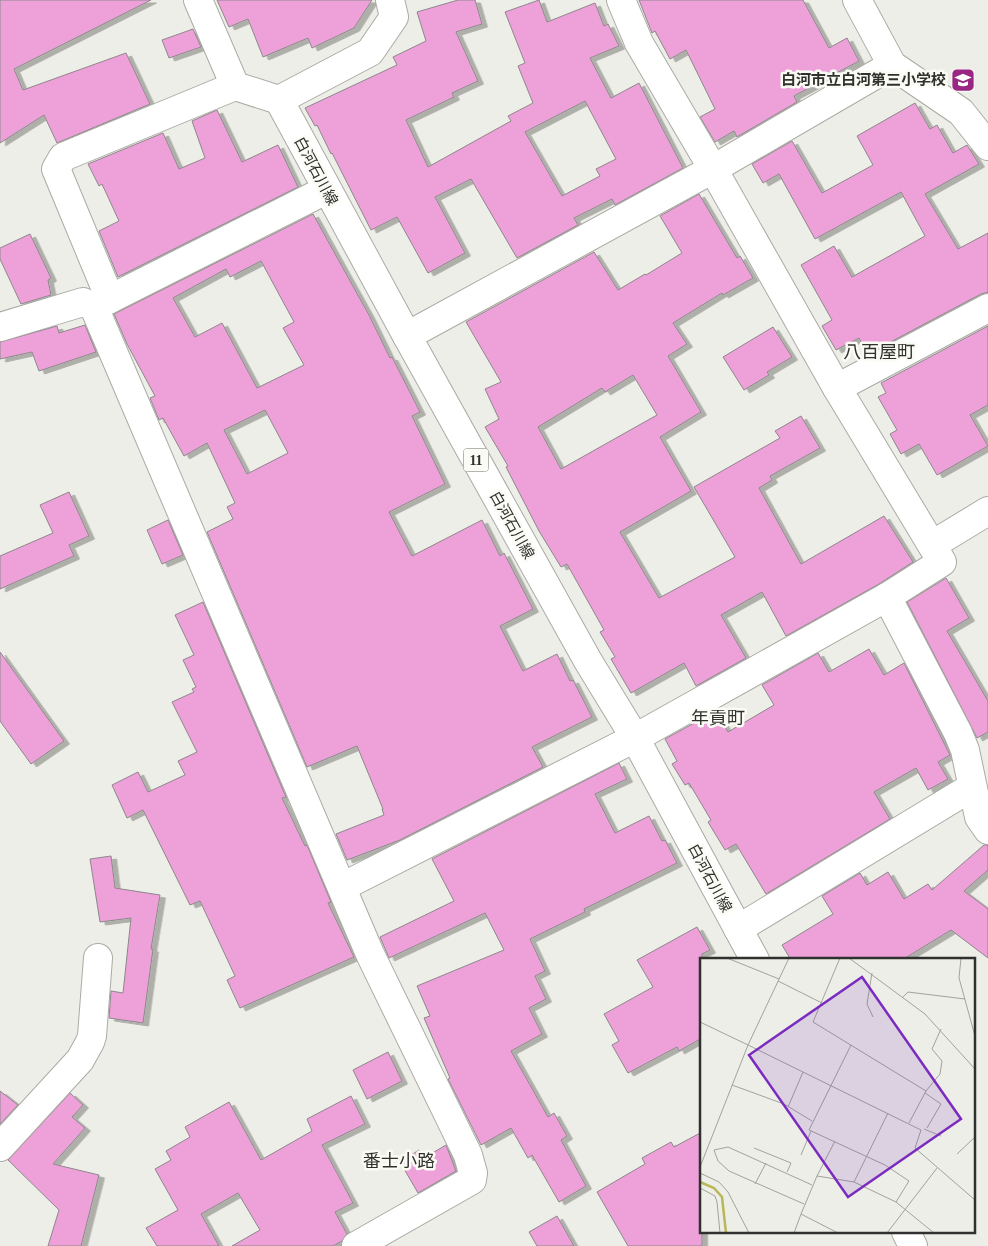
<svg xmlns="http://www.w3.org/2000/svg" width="988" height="1246" viewBox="0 0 988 1246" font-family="'Times New Roman','Noto Sans JP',serif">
	<defs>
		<filter id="shadow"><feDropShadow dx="5.5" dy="3" stdDeviation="0" flood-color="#0004"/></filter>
	</defs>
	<rect width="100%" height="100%" fill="#eeeee8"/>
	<g fill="#eea0d9" stroke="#8c878b" fill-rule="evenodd" filter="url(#shadow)">
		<path d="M0 0H151L14 69 23 90 126 53 150 104 57 143 44 115 0 143Z"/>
		<path d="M217 0H372L354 28 312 48 308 38 263 57 248 19 229 27Z"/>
		<path d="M458 0H475L482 24 456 32 478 81 452 93 454 97 406 120 428 167 511 121 508 116 533 103 518 66 525 63 505 12 539 0 547 22 595 3 604 26 608 24 619 46 590 58 611 98 639 83 683 168 615 205 612 199 574 218 578 225 517 258 471 179 435 197 465 253 428 273 397 217 371 230 332 153 331 154 317 125 315 126 305 108 397 65 393 57 426 41 417 12ZM585 101 616 159 596 169 600 176 562 196 525 132Z"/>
		<path d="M639 0H803L829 48 847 38 859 61 794 96 797 102 737 137 734 131 715 142 700 117 715 109 686 50 670 59 655 31 652 33Z"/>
		<path d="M193 29 201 47 169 58 162 40Z"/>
		<path d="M915 103 930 129 937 125 953 153 967 145 979 164 925 194 958 249 988 233V292L981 294 868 354 859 338 836 350 822 326 832 320 801 265 834 246 852 277 925 236 901 192 815 239 779 174 763 183 752 164 792 141 822 193 873 165 857 136Z"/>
		<path d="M217 110 242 162 278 145 298 187 118 277 99 231 119 221 102 184 99 186 88 164 163 133 179 169 205 158 192 121Z"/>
		<path d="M699 194 737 258 740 256 753 278 723 295 722 293 673 323 687 344 668 356 701 412 660 437 691 491 620 532 659 598 735 557 694 487 780 438 775 431 801 416 820 448 770 476 772 480 759 488 801 564 884 516 913 562 879 584 786 636 762 592 721 615 746 658 696 686 684 663 631 693 611 659 615 657 600 632 604 630 567 564 561 567 539 531 506 467 508 466 485 427 499 419 485 389 501 382 466 322 594 252 618 290 645 274 646 275 682 253 660 216ZM633 375 657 415 561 469 538 427 602 388 605 392Z"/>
		<path d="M313 214 369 315 390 358 392 357 420 412 412 416 445 484 389 512 412 556 482 520 500 556 504 553 533 609 500 626 523 671 557 654 570 681 573 680 592 717 532 747 543 767 400 840 347 860 336 834 384 815 382 809H383L357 746 307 767 207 532 233 519 227 507 235 503 207 443 184 456 163 418 159 420 150 398 155 396 127 344 114 314ZM261 261 294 322 283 328 304 365 257 388 222 323 195 337 173 298 226 269 230 277ZM265 410 288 453 247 474 224 430Z"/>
		<path d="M30 234 51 278 48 280 51 295 21 304 0 259V248Z"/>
		<path d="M85 325 96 352 39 371 32 352 0 359V342L57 326 59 333Z"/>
		<path d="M988 326V405L970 415 988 446 937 475 919 444 901 454 890 434 897 430 878 397 886 393 881 383Z"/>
		<path d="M773 327 792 357 767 372 769 375 744 390 723 357Z"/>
		<path d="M69 492 89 536 69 545 74 556 0 589V556L53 533 40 505Z"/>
		<path d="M168 520 183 555 162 564 147 530Z"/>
		<path d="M946 578 969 618 947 631 988 701V732L977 738 907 602Z"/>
		<path d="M203 602 286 797 282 798 305 846 307 845 331 902 328 903 354 957 240 1008 227 980 235 976 200 901 190 905 143 810 127 818 112 785 138 772 148 792 185 775 178 761 197 752 172 702 194 692 192 689 196 687 183 660 194 655 175 615Z"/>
		<path d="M869 649 884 675 904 663 950 755 938 762 948 779 928 790 916 768 874 792 890 819 766 894 736 844 725 850 708 822 711 820 689 783 685 785 672 764 677 761 665 739 716 711 728 732 774 705 762 685 818 653 829 672Z"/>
		<path d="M0 652 64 741 31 764 0 721Z"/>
		<path d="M619 763 627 779 595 794 615 833 649 816 662 841 665 840 677 863 584 909 585 912 530 939 545 971 535 976 546 999 529 1008 542 1034 511 1051 548 1117 554 1113 567 1136 561 1140 586 1186 559 1202 532 1155 528 1158 511 1128 481 1145 448 1079 450 1078 424 1018 430 1016 417 986 504 950 485 913 389 958 380 937 454 901 432 859Z"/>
		<path d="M984 845H988V870L964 891 988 909V958L951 930 902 960H791L782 945 833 914 822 896 860 873 867 885 888 872 904 899 928 884 932 890Z"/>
		<path d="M111 856 115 888 160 895 151 949H153L143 1023 109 1018 111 991 123 993 131 918 100 922 90 859Z"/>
		<path d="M697 927 710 950 702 954V1038L679 1051 677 1047 628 1073 612 1045 619 1041 604 1014 653 987 637 960Z"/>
		<path d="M388 1052 402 1081 367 1099 353 1070Z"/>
		<path d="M0 1091 18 1105 0 1124Z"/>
		<path d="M70 1093 83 1105 72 1117 85 1128 53 1164 99 1175 81 1246H48L59 1210 8 1160Z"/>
		<path d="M351 1096 365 1124 322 1145 353 1203 335 1212 347 1234 342 1241 333 1246H232L260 1230 238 1193 201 1214 219 1246H157L146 1228 178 1210 155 1169 171 1160 166 1151 190 1137 185 1127 229 1102 261 1160 312 1131 307 1119Z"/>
		<path d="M702 1132V1246H628L597 1192 645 1164 642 1158 671 1142 674 1147Z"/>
		<path d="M446 1145 456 1171 418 1193 400 1162 419 1150 424 1158Z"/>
		<path d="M557 1216 574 1246H537L529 1232Z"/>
	</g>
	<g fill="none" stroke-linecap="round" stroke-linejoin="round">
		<g stroke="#ababa5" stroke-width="30">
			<g id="minor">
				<path d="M198 0 235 86 279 100"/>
				<path d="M857 0 892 65 961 112 988 146"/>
				<path d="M326 190 94 307 370 954 468 1155 473 1173 472 1180 356 1246"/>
				<path d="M110 299 56 169 63 157 235 86"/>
				<path d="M0 327 83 302 94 307"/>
				<path d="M407 336 713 169 892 65"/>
				<path d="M837 388 988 308"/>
				<path d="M932 545 988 511"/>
				<path d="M887 597 958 733 965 750 979 817 988 830"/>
				<path d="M342 887 635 738 887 597 942 562 837 388 713 169 639 43 621 0"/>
				<path d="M738 929 972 787"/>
				<path d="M0 1147 80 1060 90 1042 92 1036 98 958"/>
			</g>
		</g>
		<g stroke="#ababa5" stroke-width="30">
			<g id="major">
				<path d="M390 0 394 17 370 52 279 100 407 336 588 661 635 738 755 960"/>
				<path d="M906 1232 913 1246"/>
			</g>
		</g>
		<use href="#minor" stroke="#fff" stroke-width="28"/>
		<use href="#major" stroke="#fff" stroke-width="28"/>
	</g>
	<defs>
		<g id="school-square" transform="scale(1.25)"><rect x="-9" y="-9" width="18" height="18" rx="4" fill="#992683" stroke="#fbfbf5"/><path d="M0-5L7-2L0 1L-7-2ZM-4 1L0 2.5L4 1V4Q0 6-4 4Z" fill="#fff"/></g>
	</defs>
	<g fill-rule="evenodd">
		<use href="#school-square" x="963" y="80"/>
	</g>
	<g text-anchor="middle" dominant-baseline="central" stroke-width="5" stroke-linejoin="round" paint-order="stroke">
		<rect fill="#fbfbf5" stroke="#6d6d6a" stroke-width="1" x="463.5" y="448.5" width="25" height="23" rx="4"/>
		<g font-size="14" font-weight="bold" fill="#30302e">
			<text x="476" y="460">11</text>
		</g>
		<g font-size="15" font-weight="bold" fill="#30302e" stroke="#fbfbf5" text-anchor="end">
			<text x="946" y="80">白河市立白河第三小学校</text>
		</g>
		<g font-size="15" fill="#30302e" stroke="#fbfbf5">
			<text transform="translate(316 171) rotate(62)">白河石川線</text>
			<text transform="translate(512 525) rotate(61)">白河石川線</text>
			<text transform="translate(710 878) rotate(62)">白河石川線</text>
		</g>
		<g font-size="18" fill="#30302e" stroke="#fbfbf5">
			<text x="879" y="352">八百屋町</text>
			<text x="718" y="718">年貢町</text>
			<text x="399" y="1161">番士小路</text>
		</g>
	</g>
	<g transform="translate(700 958)">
		<rect width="275" height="275" fill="#eeeee8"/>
		<path fill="none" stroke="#b9b759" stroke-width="2.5" d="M0 224 14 230 22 239 26 275"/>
		<path fill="none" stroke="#a2a29e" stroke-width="1" d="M27 0 79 21M140 0 113 64 226 133 209 165M149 0 225 56 275 111M261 0 259 20 275 78M172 15 167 46 173 59M78 23 122 45M203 39 208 34 265 41M0 64 48 87M48 87 221 172 215 190 275 242M151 87 109 172 185 207 209 223 196 244M32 127 84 146 112 163M226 133 240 116 242 103 232 91 241 71M225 135 241 146 227 170M88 149 103 114M224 171 241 178M54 190 91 205 87 214M257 196 275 179M101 197 111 173M0 209 48 87 89 0M0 215 19 224 28 234 49 275M117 218 135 183M154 224 188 155M55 226 66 205M0 230 15 238 17 244 20 275M104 246 29 213 18 203 14 192 28 189 112 227M94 275 101 256M138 275 101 256 117 218 154 224 196 244 234 275M187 275 237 210"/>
		<path fill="#7b2cbf" fill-opacity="0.15" stroke="#7b2cbf" stroke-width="2.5" d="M162 19 261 161 148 239 49 97Z"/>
		<rect width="275" height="275" fill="none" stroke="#30302e" stroke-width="2.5"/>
	</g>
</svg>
